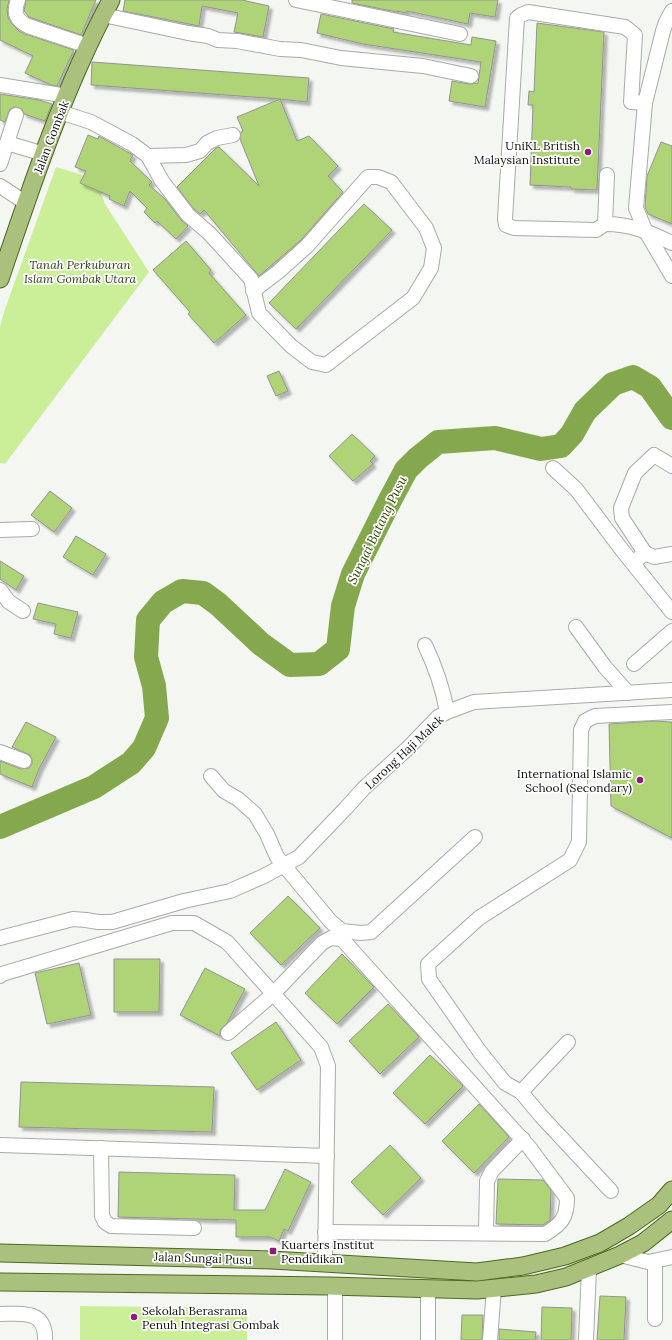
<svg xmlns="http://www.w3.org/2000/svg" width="672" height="1340" viewBox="0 0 672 1340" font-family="Lora,serif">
	<defs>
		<filter id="shadow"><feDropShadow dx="3.5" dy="3.5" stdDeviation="1" flood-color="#0004"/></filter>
	</defs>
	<rect width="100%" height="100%" fill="#f4f6f2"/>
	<g fill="#cbef98">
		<path d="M56 167 96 179 105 204 149 272 5 464 0 463V327L4 312Z"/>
		<path d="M80 1306 247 1308V1340H80Z"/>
	</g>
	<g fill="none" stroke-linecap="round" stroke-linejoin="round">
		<path stroke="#85a84e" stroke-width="24" d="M0 827 94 787 131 763 144 748 157 718 154 686 146 657 148 620 163 602 182 591 203 593 218 604 261 644 290 665 319 664 338 649 343 606 353 574 389 502 406 470 418 458 438 442 495 438 541 449 561 446 572 434 585 411 613 384 633 377 650 387 672 418"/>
	</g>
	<g fill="#afd478" stroke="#929491" filter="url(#shadow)">
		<path d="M0 0H9L7 9 8 18 12 24 19 31 25 34 74 50 57 86 51 85 25 73 33 56 0 40Z"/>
		<path d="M26 0H96L81 35 29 17 24 11Z"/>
		<path d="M125 0H242L269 6 263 37 234 32 238 13 202 6 199 26 123 11Z"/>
		<path d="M352 0H498L495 17 470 13 468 24 407 11 406 13 397 11V12L352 3Z"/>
		<path d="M321 14 394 29 393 32 471 45 472 37 496 41 485 107 449 101 452 81 469 84 478 83 481 62 363 44 317 33Z"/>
		<path d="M537 23 604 32 597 190 571 189V187L530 185 533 105H528L529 91 534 92Z"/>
		<path d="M92 62 309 78 307 102 280 99 297 141 309 136 338 166 328 176 343 192 301 240 259 276 204 210 200 214 194 209 177 187 216 148 219 147 259 186 240 139 241 132 243 131 237 117 280 99 91 85Z"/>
		<path d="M0 94 39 100 52 104 45 121 24 114 22 109 15 107 10 109 5 122 0 120Z"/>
		<path d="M88 135 98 139 99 136 133 155 130 161 152 182 149 185 165 199 181 220 188 226 176 239 157 221 155 223 144 212 147 208 130 191 124 206 109 199 110 196 80 183 86 171 75 167Z"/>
		<path d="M661 142 672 146V224L648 214 645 207 647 176Z"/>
		<path d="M364 204 392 230 296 329 269 303Z"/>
		<path d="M186 241 211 270 209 273 246 315 214 343 188 314 190 312 153 270Z"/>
		<path d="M279 371 288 391 276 396 267 376Z"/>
		<path d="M352 434 375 456 370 461 373 464 353 481 329 456Z"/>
		<path d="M50 491 72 508 54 532 31 515Z"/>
		<path d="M76 536 106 554 93 575 63 557Z"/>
		<path d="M0 561 24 576 16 590 0 579Z"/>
		<path d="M38 603 78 612 71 638 54 634 56 624 33 619Z"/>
		<path d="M654 721 672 722V838L611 806 609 724Z"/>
		<path d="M26 722 56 737 39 769 32 787 0 774V761L21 769 29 768 32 764V760L30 755 12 747Z"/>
		<path d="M288 896 320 928 281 965 250 933Z"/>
		<path d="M342 954 374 987 337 1024 305 993Z"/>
		<path d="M114 959H160L159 1012H114Z"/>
		<path d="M79 963 91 1015 47 1024 35 973Z"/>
		<path d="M205 968 245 989 227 1023 220 1030V1036L180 1015Z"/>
		<path d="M388 1004 419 1037 380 1074 349 1041Z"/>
		<path d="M276 1022 301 1060 257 1090 231 1053Z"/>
		<path d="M430 1055 463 1086 425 1124 393 1093Z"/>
		<path d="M21 1082 214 1087 212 1132 19 1127Z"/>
		<path d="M479 1104 509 1137 474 1173 442 1141Z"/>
		<path d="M390 1145 421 1178 383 1215 351 1182Z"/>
		<path d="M285 1169 311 1182 288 1231 284 1229 279 1241 270 1237H236V1220L118 1217 119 1172 235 1175 234 1210H265Z"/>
		<path d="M498 1179 543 1180 551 1190 550 1220 543 1225 496 1224Z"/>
		<path d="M600 1296 626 1297 624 1340H597Z"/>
		<path d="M542 1307 572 1308 571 1340H541Z"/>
		<path d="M462 1315H483L482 1340H461Z"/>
		<path d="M499 1329 536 1332 535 1340H499Z"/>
	</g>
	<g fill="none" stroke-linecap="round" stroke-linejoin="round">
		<g stroke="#a9aba8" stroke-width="16">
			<g id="minor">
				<path d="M18 0C13 13 16 20 28 26L88 46"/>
				<path d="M296 0 460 34"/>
				<path d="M672 11 666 22 663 31 645 103 636 208 645 230 672 276"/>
				<path d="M103 15 188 33 208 36 218 40 237 41 280 49 301 50 341 58 423 66 471 76"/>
				<path d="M0 85 67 96"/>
				<path d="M60 112 91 122 132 144 148 156 162 181 188 215 209 233 251 279 259 313 291 346 312 362 326 365 413 298 431 268 434 248 426 228 391 182 378 177H368L307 246 278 272 253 291"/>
				<path d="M7 143 44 154"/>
				<path d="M148 156 186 155 200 151 207 143 217 138 233 135"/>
				<path d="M0 164 16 115"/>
				<path d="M607 175 605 224C631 224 649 232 672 243"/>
				<path d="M0 186 26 203"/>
				<path d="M605 224 596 230 514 228 506 225 505 219 517 18 521 15 528 12 625 27 635 35 631 102 645 103"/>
				<path d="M553 468 576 489 622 550 672 612"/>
				<path d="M0 530 32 529"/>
				<path d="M645 553 622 518 621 508 635 473 654 455 672 466"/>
				<path d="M639 558 645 553 654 557 672 554"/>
				<path d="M0 590 9 602 23 611"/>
				<path d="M576 627 605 667 628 693"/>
				<path d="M425 645C435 666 443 689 447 712"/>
				<path d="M634 664 672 631"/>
				<path d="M0 752 24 761"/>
				<path d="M211 776 224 791 238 799 255 814 267 834 277 857 331 922 342 931 361 933 371 932 475 837"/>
				<path d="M0 938 73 919 86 920 98 922H112L184 901 230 891 264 876 299 857 346 808 364 788 407 749 438 717 447 712 474 702 672 690"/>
				<path d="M0 976 2 974 172 923H194L227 942 321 1047 328 1066 325 1262"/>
				<path d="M228 1033 273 994 322 943 331 938 342 939 529 1147 567 1198C567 1217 562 1224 545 1234L325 1232"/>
				<path d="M521 1092 568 1042"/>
				<path d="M0 1145 327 1156"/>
				<path d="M101 1148 102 1216 105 1222 111 1226 194 1228"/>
				<path d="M611 1191 541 1116 521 1092 505 1083 480 1052 429 979 428 964 479 918 570 860 579 842 581 730 585 721 595 716 672 712"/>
				<path d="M486 1233 487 1181 492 1171 523 1139"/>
				<path d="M620 1255 648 1262 672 1257"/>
				<path d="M655 1261V1319"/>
				<path d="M335 1286V1340"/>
				<path d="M428 1289V1340"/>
				<path d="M0 1314C22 1314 46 1309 45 1340"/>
				<path d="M490 1340 494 1288"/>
				<path d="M586 1340 589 1268"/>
			</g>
		</g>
		<g stroke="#4f681f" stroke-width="19">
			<g id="major">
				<path d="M0 279C32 184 64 88 111 0"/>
				<path d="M0 1253 272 1260 477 1272 523 1266 565 1256 600 1243 629 1226 659 1205 672 1190"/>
				<path d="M0 1282 329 1286 477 1290 536 1284 566 1277 620 1255 643 1243 672 1220"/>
			</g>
		</g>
		<use href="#minor" stroke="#fff" stroke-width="14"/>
		<use href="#major" stroke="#a9c17d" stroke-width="17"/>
	</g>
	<g fill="#8e1979" stroke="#fff" stroke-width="1.5">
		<circle cx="588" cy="152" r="4"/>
		<circle cx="640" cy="780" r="4"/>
		<rect x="269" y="1247" width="8" height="8" rx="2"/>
		<circle cx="134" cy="1317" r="4"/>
	</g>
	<g text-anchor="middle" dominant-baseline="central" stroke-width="3.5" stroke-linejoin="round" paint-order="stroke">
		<g font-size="12" fill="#111210" stroke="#fff">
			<text transform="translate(51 137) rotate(-69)">Jalan Gombak</text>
			<text transform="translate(404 752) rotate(-43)">Lorong Haji Malek</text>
			<text transform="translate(203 1258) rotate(2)">Jalan Sungai Pusu</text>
		</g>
		<g font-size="12" fill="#111210" stroke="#fff" text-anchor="end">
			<text x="580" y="145">UniKL British<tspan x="580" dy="14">Malaysian Institute</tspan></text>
			<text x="632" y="773">International Islamic<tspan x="632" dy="14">School (Secondary)</tspan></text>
			<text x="281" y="1244" text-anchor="start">Kuarters Institut<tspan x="281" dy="14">Pendidikan</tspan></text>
			<text x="142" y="1310" text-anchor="start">Sekolah Berasrama<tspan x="142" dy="14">Penuh Integrasi Gombak</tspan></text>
		</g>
		<g font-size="12" font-style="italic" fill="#313f1a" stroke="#fff">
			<text x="80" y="264">Tanah Perkuburan<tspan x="80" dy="14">Islam Gombak Utara</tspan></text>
		</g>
		<g font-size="13" font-style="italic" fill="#314601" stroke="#fff">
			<text transform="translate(377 530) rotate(-64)">Sungai Batang Pusu</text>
		</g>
	</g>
</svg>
